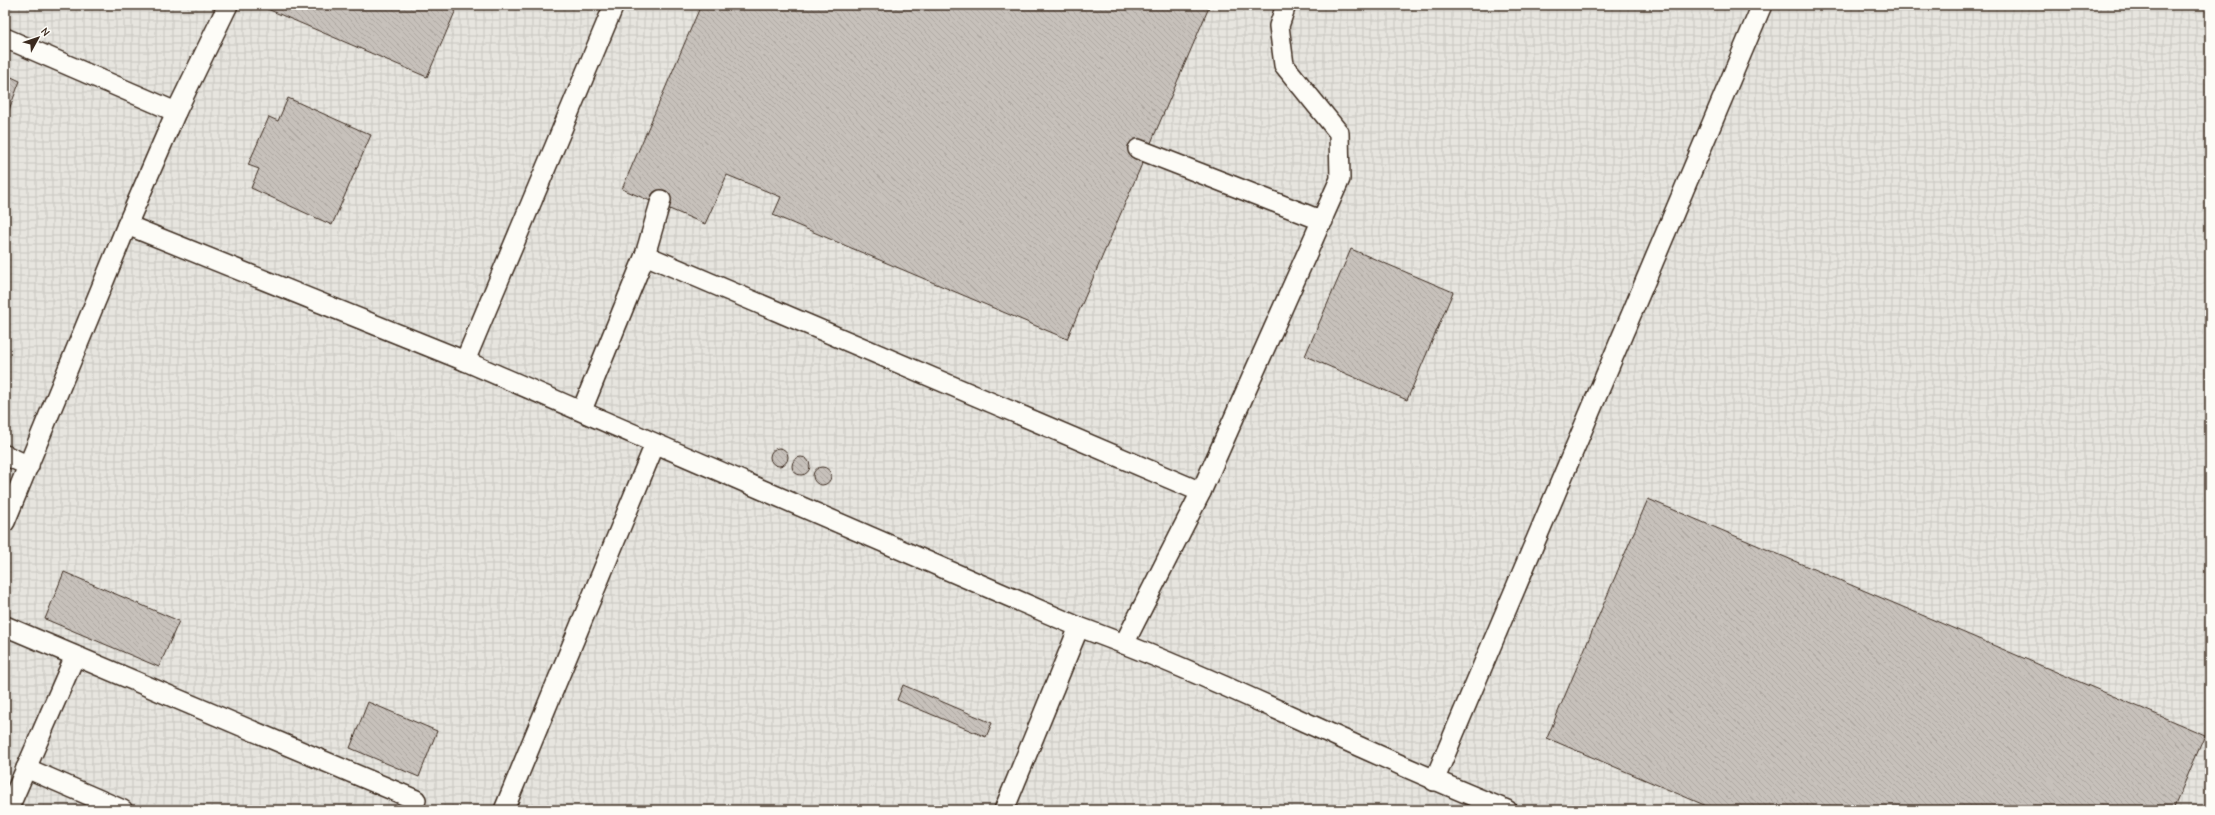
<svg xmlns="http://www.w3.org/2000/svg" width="2215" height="815" viewBox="0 0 2215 815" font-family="'Comic Neue',sans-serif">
	<defs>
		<pattern id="industrial-grid" width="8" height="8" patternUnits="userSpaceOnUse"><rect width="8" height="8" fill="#e7e5df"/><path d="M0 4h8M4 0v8" fill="none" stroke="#c7c5bf"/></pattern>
		<pattern id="building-back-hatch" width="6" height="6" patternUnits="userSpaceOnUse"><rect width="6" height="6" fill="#c7c1bb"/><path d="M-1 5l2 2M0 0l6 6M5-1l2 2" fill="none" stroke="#aca6a0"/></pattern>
	</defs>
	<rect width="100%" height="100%" fill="#f5f4ee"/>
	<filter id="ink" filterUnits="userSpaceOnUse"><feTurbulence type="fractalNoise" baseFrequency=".025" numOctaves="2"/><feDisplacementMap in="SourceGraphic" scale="8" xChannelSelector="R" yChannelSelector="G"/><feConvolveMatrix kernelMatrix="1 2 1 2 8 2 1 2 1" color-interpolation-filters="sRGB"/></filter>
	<g filter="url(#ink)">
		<rect fill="url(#industrial-grid)" x="5" y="5" width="2205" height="805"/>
		<g fill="url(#building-back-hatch)" stroke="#3b2a1e">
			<path d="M258 5H458L427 77Z"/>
			<path d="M701 5H1210L1067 339 773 215 781 197 727 175 705 224 622 189Z"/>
			<path d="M5 74 20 81 5 120Z"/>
			<path d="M288 98 371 135 332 225 251 188 259 169 248 165 269 117 278 121Z"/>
			<path d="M1351 249 1453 292 1407 400 1305 356Z"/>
			<circle cx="779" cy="457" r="9"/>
			<circle cx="801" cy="466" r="9"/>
			<circle cx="822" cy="476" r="9"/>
			<path d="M1648 499 2205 735 2173 810H1716L1547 738Z"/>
			<path d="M64 572 179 621 159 667 45 619Z"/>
			<path d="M903 685 992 723 986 737 897 700Z"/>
			<path d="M368 702 437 731 419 777 350 748Z"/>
		</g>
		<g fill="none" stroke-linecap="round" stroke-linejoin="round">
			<g stroke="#3b2a1e" stroke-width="22">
				<g id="service">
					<path d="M5 38 176 112 127 225 5 522"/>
					<path d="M176 112 228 5"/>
					<path d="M1138 149 1323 221"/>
					<path d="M127 225 465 361 1079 627C1225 680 1363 753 1507 810"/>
					<path d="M645 255 1201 492"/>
					<path d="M465 361 614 5"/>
					<path d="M582 410 645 255 661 200"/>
					<path d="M5 455 29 466"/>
					<path d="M5 626 416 800"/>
					<path d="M1124 644 1201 492 1340 179 1339 133 1284 65 1279 26 1286 5"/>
					<path d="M26 768 123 810"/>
					<path d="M1434 781 1762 5"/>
					<path d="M8 810 75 656"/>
					<path d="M504 810 655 444"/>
					<path d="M1004 810 1079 627"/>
				</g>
			</g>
			<use href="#service" stroke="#fdfcf7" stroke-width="19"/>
		</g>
	</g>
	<rect width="2215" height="815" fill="none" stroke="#fdfcf7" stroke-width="20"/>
	<rect x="10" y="10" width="2195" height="795" fill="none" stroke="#3b2a1e" stroke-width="1.5" filter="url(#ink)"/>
	<g transform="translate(38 38) rotate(50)" stroke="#fdfcf7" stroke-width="3" paint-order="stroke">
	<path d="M0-3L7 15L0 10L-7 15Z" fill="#3b2a1e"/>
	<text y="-6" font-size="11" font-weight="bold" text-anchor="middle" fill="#3b2a1e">N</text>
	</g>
</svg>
